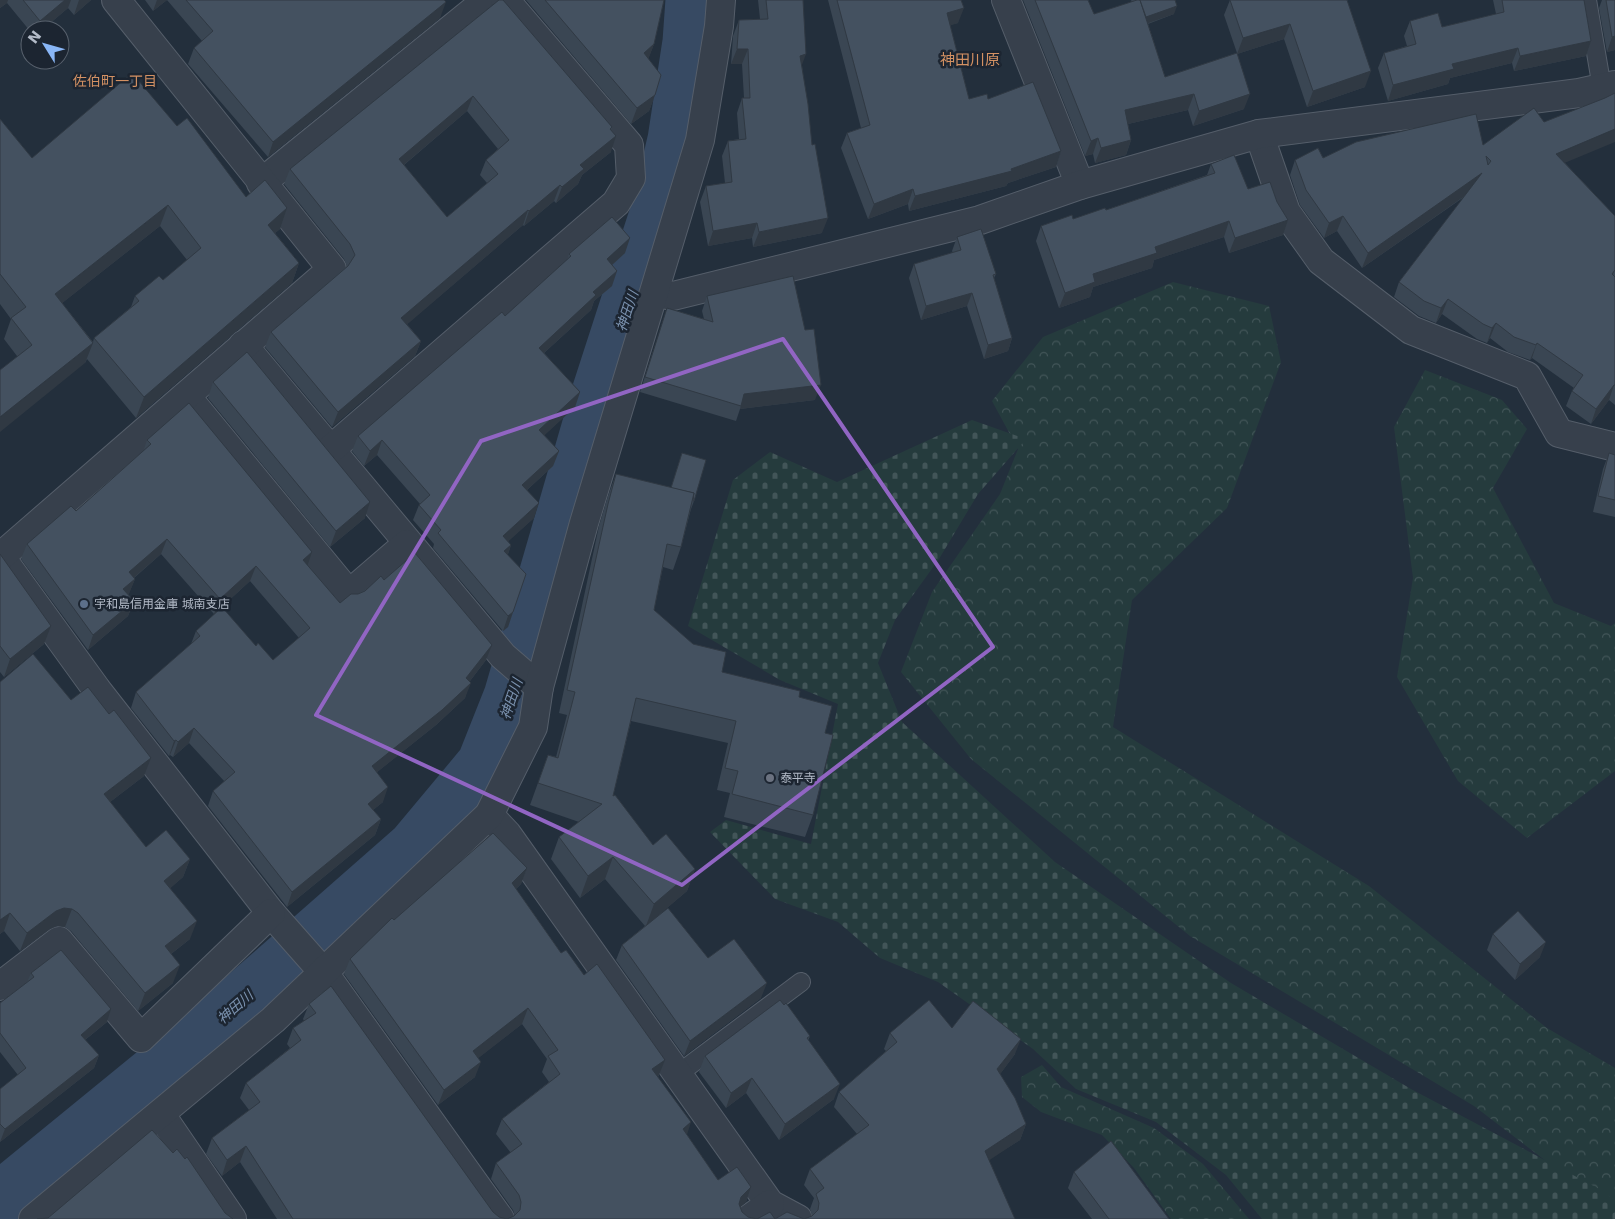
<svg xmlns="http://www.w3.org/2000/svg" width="1615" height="1219" viewBox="0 0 1615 1219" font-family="'DejaVu Sans','Noto Sans JP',sans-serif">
	<defs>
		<pattern id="forest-crowns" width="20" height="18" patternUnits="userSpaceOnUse" patternTransform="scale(1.25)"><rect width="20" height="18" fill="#253b3d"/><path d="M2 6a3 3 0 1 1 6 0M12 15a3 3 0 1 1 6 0" fill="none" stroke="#425558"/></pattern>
		<pattern id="cemetery-stones" width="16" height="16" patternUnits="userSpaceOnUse" patternTransform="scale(1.25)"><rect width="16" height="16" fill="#253b3d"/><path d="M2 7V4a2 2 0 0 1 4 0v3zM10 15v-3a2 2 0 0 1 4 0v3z" fill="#425558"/></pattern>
	</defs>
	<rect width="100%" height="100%" fill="#232f3c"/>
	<g fill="url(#forest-crowns)">
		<path d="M1173 282 1269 306 1281 362 1227 508 1132 600 1113 727 1369 886 1547 1028 1615 1068V1214L1474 1106 1190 936 971 759 901 672 932 592 1000 494 1018 449 992 401 1043 337Z"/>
		<path d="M1425 370 1502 400 1527 429 1493 488 1554 603 1611 626 1615 623V771L1527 838 1458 781 1397 677 1413 578 1394 427Z"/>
		<path d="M1042 1065 1061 1087 1154 1128 1203 1164 1249 1219H1171L1134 1168 1102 1135 1041 1112 1022 1097 1021 1077Z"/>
	</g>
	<path fill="url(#cemetery-stones)" d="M972 420 1026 439 978 494 939 559 895 620 878 663 902 722 1055 862 1231 983 1411 1089 1603 1191 1615 1201V1219H1262L1226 1175 1156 1122 1076 1089 1033 1049 938 982 880 958 838 922 775 899 710 832 726 820 811 844 838 704 780 680 688 626 733 480 770 452 837 482Z"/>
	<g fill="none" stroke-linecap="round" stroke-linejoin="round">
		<path stroke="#374a63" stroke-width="59" d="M0 1202 202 1037 416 849 486 765 513 697 602 390 662 205 677 140 692 42 695 0"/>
		<g stroke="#555e6a" stroke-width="20">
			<g id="service">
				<path d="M1587 0 1602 88"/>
				<path d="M678 1074 801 982"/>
			</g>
		</g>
		<g stroke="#555e6a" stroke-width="30">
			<g id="minor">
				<path d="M1006 0 1080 185"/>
				<path d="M1259 134 1286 212 1321 261 1411 330 1527 376 1559 433 1615 447"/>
				<path d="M261 183 487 0"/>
				<path d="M655 293 673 296 980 220 1080 185 1259 134 1579 93 1615 85"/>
				<path d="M243 345 503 656 539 687"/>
				<path d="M186 396 349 594 407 544"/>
				<path d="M330 450 616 203 631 178 629 145 505 0"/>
				<path d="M0 556 97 690 215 841 271 913 324 973 500 1219"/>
				<path d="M0 557 332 269 116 0"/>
				<path d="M489 815 507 834 770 1204 798 1219"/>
				<path d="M0 986 59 941 141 1038 271 913"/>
				<path d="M161 1115 232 1219"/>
				<path d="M33 1219 273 1020 489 815 533 727 539 687 584 523 700 140 719 26 721 0"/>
				<path d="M749 1219 770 1204"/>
			</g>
		</g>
		<use href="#service" stroke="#37404c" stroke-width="18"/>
		<use href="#minor" stroke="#37404c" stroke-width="28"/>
	</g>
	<g fill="#3a4653" fill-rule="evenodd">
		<path d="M0 0H91L74 15 68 8 42 30H30V31L7 3 0 8Z"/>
		<path d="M145 0H444L440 18 268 157 188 64 194 48 202 41 167 0 153 11Z"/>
		<path d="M499 0 612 127 611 130V152L582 175 578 184 556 203 554 201 524 226 523 225 407 324 421 341 415 356 332 427 265 347 271 332 347 266 344 259 284 184 290 169ZM467 111 498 149 486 160 480 175 487 183 447 217 404 165Z"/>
		<path d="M526 0H664L654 44 648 59 655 95 649 111 631 124Z"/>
		<path d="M758 0H803L802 66 822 233 753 247 752 238 708 246 700 202 706 186 725 183 722 156 728 141 739 139 737 113 742 98H744L742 64H731L733 36 739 20 760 19Z"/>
		<path d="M828 0H961L958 23 950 25 969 99H988L1061 151 1056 167 1008 183 1006 186 909 211 908 204 868 219 841 148 847 133 861 128Z"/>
		<path d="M1023 0H1088L1094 14 1132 2 1131 0H1175L1174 14 1148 24 1165 77 1237 53 1224 15 1230 0H1347L1365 87 1307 107 1284 39 1237 54 1244 109 1193 126 1188 110 1128 124 1131 140 1126 155 1095 163 1093 154 1085 156Z"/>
		<path d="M1493 0H1584L1591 41 1586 56 1514 71 1512 63 1450 78 1448 84 1388 101 1378 68 1384 53 1407 46 1404 36 1410 21 1442 27 1496 14Z"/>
		<path d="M1602 0H1615V50L1607 52 1599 8Z"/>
		<path d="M0 119 32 158 177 126 246 197 287 208 280 229 275 233 299 263 292 283 136 418 87 359 85 363 17 356 4 339 11 319 0 304ZM160 226 187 260 163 280 135 296 131 307 94 338 93 342 62 303Z"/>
		<path d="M1483 145 1565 163 1615 216V405L1609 400 1591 424 1566 406 1572 391 1574 388 1532 358 1530 360 1508 352 1490 338 1487 343 1477 339 1442 314 1436 323 1419 316 1394 297 1399 282 1464 197 1362 268 1337 231 1324 238 1300 205 1290 175 1295 160Z"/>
		<path d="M1211 164 1248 189 1277 202 1288 220 1283 235 1229 253 1224 237 1154 260 1152 268 1093 287 1090 297 1059 308 1036 241 1041 226 1073 219 1106 210 1207 175Z"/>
		<path d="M957 237 996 274 994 278 1012 338 1008 351 984 359 967 306 921 320 909 278 914 264 953 253 952 251Z"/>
		<path d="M625 253 612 265V286L594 301 591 310 544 353 580 392 575 407 544 435 559 451 553 466 527 490 534 518 508 541 511 545 508 554 513 612 508 627 503 631 433 548 434 544 413 520 419 505 420 504 377 455 364 466 352 451 358 436 505 316 567 260 569 254Z"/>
		<path d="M707 296 815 400 740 409 736 421 640 392 667 308 704 319 702 311Z"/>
		<path d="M213 382 365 518 330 547 208 398Z"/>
		<path d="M147 440 307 565 340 603 384 580 486 660 470 681 465 698 436 725 377 772 383 802 373 810 381 819 375 835 287 907 208 806 213 791 225 782 189 743 173 757 170 755 169 756 131 708 136 692 191 644 196 631 256 646 273 660 299 638 250 581 214 614 161 554 134 578 135 579 128 595 134 601 128 616 88 650 21 559 27 544 76 511 143 452Z"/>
		<path d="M682 453 694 501 691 509 681 547 673 570 663 567 654 610 722 672 799 697 825 733 813 815 805 837 724 817 730 793 717 790 728 743 631 721 613 796 653 845 695 869 687 891 662 912 708 958 761 998 684 1056 616 960 622 945 645 926 605 879 580 898 551 859 559 837 579 822 530 805 548 755 556 757 567 715 559 713 599 526 608 496 616 474 671 488Z"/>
		<path d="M1609 453 1615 455V517L1593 512 1603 469Z"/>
		<path d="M0 554 44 644 4 677 0 672Z"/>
		<path d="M0 682 71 700 144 776 110 802 146 847 190 859 183 877 170 888 190 939 171 954 173 983 138 1011 71 931 65 927 57 926 50 929 20 951 4 931 0 934Z"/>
		<path d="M527 868 521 884 516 889 561 953 659 1075 658 1077 687 1135 718 1180 751 1187 746 1202 740 1207 742 1212 748 1217 757 1219H775H277L240 1162 222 1176 206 1154 212 1138 249 1110 240 1098 246 1083 290 1048 287 1044 293 1028 304 1021 303 1019 309 1004 493 1212 499 1217 507 1219 515 1216 513 1210 491 1179 496 1163 511 1153 496 1134 502 1119 549 1082 542 1072 547 1059 522 1024 478 1058 475 1077 438 1105 344 974 350 959 394 920Z"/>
		<path d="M1493 934 1540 957 1515 980 1487 950Z"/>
		<path d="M31 973 107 1022 85 1040 99 1055 94 1068 0 1142V1089L18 1075 0 1052V1003L27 982Z"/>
		<path d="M784 1005 810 1036 808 1041 834 1099 779 1140 746 1093 726 1108 699 1072 705 1056Z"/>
		<path d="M952 1028 1015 1054 1000 1074 1026 1124 1020 1140 988 1160 804 1219 812 1216 810 1209 814 1198 804 1185 810 1169 857 1134 834 1107 839 1092 886 1051 884 1049 890 1033Z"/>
		<path d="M1074 1172 1169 1219H1092L1068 1188Z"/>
	</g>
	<g fill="#303943">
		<path d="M0 0H8L7 3 0 8Z"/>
		<path d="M65 0H71L68 8 42 30H37L40 21Z"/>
		<path d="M79 0H91L74 15Z"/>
		<path d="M157 0H167L153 11Z"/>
		<path d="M446 2 440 18 268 157 273 142Z"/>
		<path d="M1177 6 1174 14 1140 26 1143 18Z"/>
		<path d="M964 8 958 23 942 28 947 13Z"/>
		<path d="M1290 24 1284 39 1237 54 1243 38Z"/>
		<path d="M1615 36V50L1607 52 1612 37Z"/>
		<path d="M1591 41 1586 56 1514 71 1520 56Z"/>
		<path d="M654 44 648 60 644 53Z"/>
		<path d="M1518 48 1512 63 1450 78 1448 84 1388 101 1393 85 1452 64Z"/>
		<path d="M737 49H748L742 64H731Z"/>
		<path d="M806 54 800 70V56Z"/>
		<path d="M1371 71 1365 87 1307 107 1313 91Z"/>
		<path d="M1194 94 1188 110 1119 126 1125 110Z"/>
		<path d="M1250 94 1244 109 1193 126 1199 111Z"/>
		<path d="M655 95 649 111 631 124 637 108Z"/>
		<path d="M473 96 467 111 393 174 399 159Z"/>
		<path d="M1615 129V142L1550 169 1556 154Z"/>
		<path d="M616 136 611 152 582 175 578 184 556 203 562 187 580 165Z"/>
		<path d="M1098 138 1093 154 1085 156 1091 141Z"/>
		<path d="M1131 140 1126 155 1095 163 1101 148Z"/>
		<path d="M1061 151 1056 167 1008 183 1006 186 909 211 915 196 1011 169Z"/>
		<path d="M1482 173 1476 188 1362 268 1368 253Z"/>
		<path d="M560 185 554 201 524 226 529 211Z"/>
		<path d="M913 189 908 204 868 219 874 204Z"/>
		<path d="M168 205 160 226 47 315 55 294Z"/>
		<path d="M287 208 280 229 261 245 268 225Z"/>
		<path d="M528 210 523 225 396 334 401 318Z"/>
		<path d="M1343 216 1337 231 1324 238 1329 223Z"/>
		<path d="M828 218 822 233 753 247 759 232Z"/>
		<path d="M1288 220 1283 235 1229 253 1235 238Z"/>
		<path d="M1229 221 1224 237 1154 260 1152 268 1093 287 1090 297 1059 308 1065 293 1093 274 1155 247Z"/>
		<path d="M757 223 752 238 708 246 713 231Z"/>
		<path d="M630 238 625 253 602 274 607 259Z"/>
		<path d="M299 263 292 283 136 418 144 397Z"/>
		<path d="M617 271 612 286 594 301 591 310 534 362 539 348 593 292Z"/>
		<path d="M972 293 967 306 921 320 926 306Z"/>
		<path d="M1448 299 1442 314 1436 323 1441 308Z"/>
		<path d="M1496 323 1490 338 1487 343 1492 328Z"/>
		<path d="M1012 338 1008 351 984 359 988 345Z"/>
		<path d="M421 341 415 356 332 427 338 412Z"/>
		<path d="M93 343 85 363 0 432V417Z"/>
		<path d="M1537 343 1532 358 1530 360 1536 345Z"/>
		<path d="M821 385 815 400 740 409 744 394Z"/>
		<path d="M1614 385 1609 400 1591 424 1596 409Z"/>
		<path d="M580 392 575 407 534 445 539 430Z"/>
		<path d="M382 440 377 455 364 466 370 451Z"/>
		<path d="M559 451 553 466 516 500 522 485Z"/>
		<path d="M370 502 365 518 330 547 336 531Z"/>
		<path d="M539 503 534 518 498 551 503 536Z"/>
		<path d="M167 539 161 554 123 587 129 572Z"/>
		<path d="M511 545 506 560 504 551Z"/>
		<path d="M312 552 307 567 303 560Z"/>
		<path d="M256 566 250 581 214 614 220 599Z"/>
		<path d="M135 579 129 594 118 604 123 589Z"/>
		<path d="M134 601 128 616 88 650 93 635Z"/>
		<path d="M513 612 508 627 503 631 508 616Z"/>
		<path d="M51 626 44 644 4 677 10 659Z"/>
		<path d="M492 645 486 660 463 690 471 683 465 698 436 725 366 781 372 766 466 678Z"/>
		<path d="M194 728 189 743 173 757 178 742Z"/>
		<path d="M176 740 170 755 169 756 174 741Z"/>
		<path d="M151 758 144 776 97 812 104 794Z"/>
		<path d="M388 787 383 802 362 819 368 804Z"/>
		<path d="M381 819 375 835 287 907 292 892Z"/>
		<path d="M613 857 605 879 580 898 588 876Z"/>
		<path d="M190 859 183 877 158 899 164 881Z"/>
		<path d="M527 868 521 884 506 898 512 883Z"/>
		<path d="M695 869 687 891 646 926 654 904Z"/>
		<path d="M64 908 72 909 65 927 57 926 50 929 20 951 27 933 56 911Z"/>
		<path d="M10 913 4 931 0 934V920Z"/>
		<path d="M197 921 190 939 158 964 165 946Z"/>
		<path d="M1546 942 1540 957 1515 980 1520 964Z"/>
		<path d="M180 965 173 983 138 1011 145 993Z"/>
		<path d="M767 983 761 998 684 1056 690 1041Z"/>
		<path d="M528 1008 522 1024 467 1067 473 1051Z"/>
		<path d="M111 1009 107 1022 76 1047 81 1035Z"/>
		<path d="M1021 1039 1015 1054 992 1085 997 1069Z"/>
		<path d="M99 1055 94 1068 0 1142 5 1129Z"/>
		<path d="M665 1060 659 1075 647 1085 652 1069Z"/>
		<path d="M481 1062 475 1077 438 1105 444 1090Z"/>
		<path d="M752 1078 746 1093 726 1108 731 1093Z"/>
		<path d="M840 1084 834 1099 779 1140 785 1124Z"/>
		<path d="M691 1122 686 1138 683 1129Z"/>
		<path d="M1026 1124 1020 1140 979 1167 985 1151Z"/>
		<path d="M246 1146 240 1162 222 1176 227 1160Z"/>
		<path d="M751 1187 746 1202 735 1212 741 1197Z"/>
	</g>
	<g fill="#445160" stroke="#303943" fill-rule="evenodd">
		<path d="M23 0H65L40 21Z"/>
		<path d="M186 0H444L446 2 273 142 194 48 213 31Z"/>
		<path d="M499 0H503L612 127 610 129 616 136 580 165 584 169 562 187 560 185 529 211 528 210 401 318 421 341 338 412 271 332 348 266 355 255 350 244 290 169ZM473 96 509 140 486 160 498 174 447 217 399 159Z"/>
		<path d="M545 0H664L654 44 644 53 661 75 655 95 637 108Z"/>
		<path d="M766 0H803L806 54 800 56 808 104 812 145 815 144 828 218 759 232 757 223 713 231 706 186 732 182 728 141 746 139 742 98H750L748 49H737L739 20 768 19Z"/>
		<path d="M837 0H961L964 8 947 13 969 99 987 94 988 99 1033 82 1061 151 1011 169 1012 171 915 196 913 189 874 204 847 133 870 125Z"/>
		<path d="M1035 0H1088L1094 14 1137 0H1140L1165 77 1237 53 1250 94 1199 111 1194 94 1125 110 1131 140 1101 148 1098 138 1091 141Z"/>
		<path d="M1140 0H1175L1177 6 1146 17Z"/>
		<path d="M1230 0H1347L1371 71 1313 91 1290 24 1243 38Z"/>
		<path d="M1502 0H1584L1591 41 1520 56 1518 48 1452 64 1454 69 1393 85 1384 53 1416 44 1410 21 1438 13 1442 27 1504 12Z"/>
		<path d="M1606 0H1615V36L1612 37Z"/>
		<path d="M132 73 177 126 187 118 246 197 265 180 287 208 268 225 299 263 144 397 94 338 139 301 135 296 159 276 163 280 201 248 168 205 55 294 93 343 0 417V370L32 345 11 318 26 307 0 274V119L32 158Z"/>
		<path d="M1615 93V129L1556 154 1615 216V270L1612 274 1615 277V385H1614L1596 409 1572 391 1583 375 1537 343 1536 345 1514 337 1496 323 1492 328 1483 324 1448 299 1441 308 1424 301 1399 282 1482 173 1368 253 1343 216 1329 223 1306 190 1295 160 1318 148 1323 158 1356 142 1476 114 1483 145 1534 108 1544 122 1605 98ZM1486 156 1491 161 1488 165Z"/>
		<path d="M1234 155 1248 189 1270 182 1277 202 1288 220 1235 238 1229 221 1155 247 1157 253 1093 274 1095 282 1065 293 1041 226 1072 215 1073 219 1105 208 1106 210 1215 173 1211 164Z"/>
		<path d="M612 217 630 238 607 259 617 271 593 292 596 295 539 348 580 392 539 430 559 451 522 485 539 503 503 536 511 545 504 551 526 574 513 612 508 616 438 533 441 530 419 505 430 495 382 440 370 451 358 436 502 312 505 316 571 256 569 254Z"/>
		<path d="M981 229 996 274 993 275 1012 338 988 345 972 293 926 306 914 264 961 250 957 237Z"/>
		<path d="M793 276 805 330 814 329 821 385 744 394 741 406 645 377 667 308 713 322 707 296Z"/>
		<path d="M247 352 370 502 336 531 213 382Z"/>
		<path d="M189 403 312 552 303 560 340 603 351 594H358L365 591 381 576 384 580 415 553 492 645 466 678 471 683 442 710 372 766 388 787 368 804 381 819 292 892 213 791 235 772 194 728 178 742 176 740 174 741 136 692 200 636 196 631 222 607 256 646 258 643 273 660 310 628 256 566 220 599 167 539 129 572 135 579 123 589 134 601 93 635 27 544 71 506 76 511 151 444 147 440Z"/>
		<path d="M682 453 706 460 694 501H693L694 493 671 488Z"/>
		<path d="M1609 453 1615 455V500L1598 496Z"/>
		<path d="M616 474 694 493 681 547 667 544 654 610 693 644 726 652 722 672 800 691 799 697 832 706 825 733 833 735 813 815 732 794 738 771 725 768 736 721 636 698 613 796 615 795 653 845 666 834 695 869 654 904 613 857 588 876 559 837 602 804 538 783 548 755 558 758 575 692 567 690 608 504Z"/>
		<path d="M0 554 51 626 10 659 0 646Z"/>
		<path d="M33 654 71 700 88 687 109 714 114 710 151 758 104 794 146 847 166 830 190 859 164 881 197 921 165 946 180 965 145 993 78 913 72 909 64 908 56 911 27 933 10 913 0 920V682Z"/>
		<path d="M493 833 527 868 512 883 561 953 566 950 584 975 597 964 665 1060 652 1069 691 1122 683 1129 718 1180 737 1167 751 1187 741 1197 739 1204 742 1212 748 1217 757 1219 770 1212 775 1219H293L246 1146 227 1160 212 1138 260 1102 246 1083 301 1040 293 1028 316 1013 309 1004 331 986 493 1212 499 1217 507 1219 514 1216 520 1210 521 1202 519 1195 496 1163 522 1144 502 1119 560 1074 548 1056 558 1050 528 1008 473 1051 481 1062 444 1090 350 959 392 918 394 920Z"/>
		<path d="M668 908 708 958 734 939 767 983 690 1041 622 945Z"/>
		<path d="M1518 911 1546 942 1520 964 1493 934Z"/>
		<path d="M61 950 111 1009 81 1035 99 1055 5 1129 0 1124V1089L26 1068 0 1033V1003L34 977 31 973Z"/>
		<path d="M780 1000 784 1005 786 1003 810 1036 807 1038 840 1084 785 1124 752 1078 731 1093 705 1056Z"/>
		<path d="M929 1000 952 1028 973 1001 1021 1039 997 1069 1015 1098 1026 1124 985 1151 1015 1219H775L787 1212 804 1219 812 1216 818 1210 819 1203 816 1194 824 1188 810 1169 869 1125 839 1092 897 1042 890 1033Z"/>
		<path d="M152 1130 173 1153 177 1149 185 1159 187 1157 225 1213 233 1219H37L48 1218Z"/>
		<path d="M1111 1141 1169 1219H1109L1074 1172Z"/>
	</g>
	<path fill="none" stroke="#9165c3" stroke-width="4" stroke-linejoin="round" d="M783 339 993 647 682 885 316 715 481 441Z"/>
	<circle fill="#5c6f8a" stroke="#1c2531" stroke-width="2" cx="84" cy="604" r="5"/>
	<circle fill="#6b7280" stroke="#1c2531" stroke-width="2" cx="770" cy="778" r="5"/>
	<g text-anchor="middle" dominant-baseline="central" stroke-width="5" stroke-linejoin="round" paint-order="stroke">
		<g font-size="12" fill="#b3bbc8" stroke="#1c2531" text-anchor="start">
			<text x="94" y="604">宇和島信用金庫 城南支店</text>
			<text x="780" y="778">泰平寺</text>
		</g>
		<g font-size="14" fill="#d39163" stroke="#1c2531">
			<text x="115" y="81">佐伯町一丁目</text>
		</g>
		<g font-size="14" font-style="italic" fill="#7b92af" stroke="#1c2531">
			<text transform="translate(627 311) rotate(-72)">神田川</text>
			<text transform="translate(511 699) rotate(-71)">神田川</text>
			<text transform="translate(235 1007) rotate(-41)">神田川</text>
		</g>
		<g font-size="15" fill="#d39163" stroke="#1c2531">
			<text x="970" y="60">神田川原</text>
		</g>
	</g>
	<g transform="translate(45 45) rotate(307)"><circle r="24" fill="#1c2531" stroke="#58616d"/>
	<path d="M0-4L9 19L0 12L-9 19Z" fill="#89b6f6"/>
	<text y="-8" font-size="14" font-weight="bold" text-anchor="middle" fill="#b3bbc8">N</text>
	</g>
</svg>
